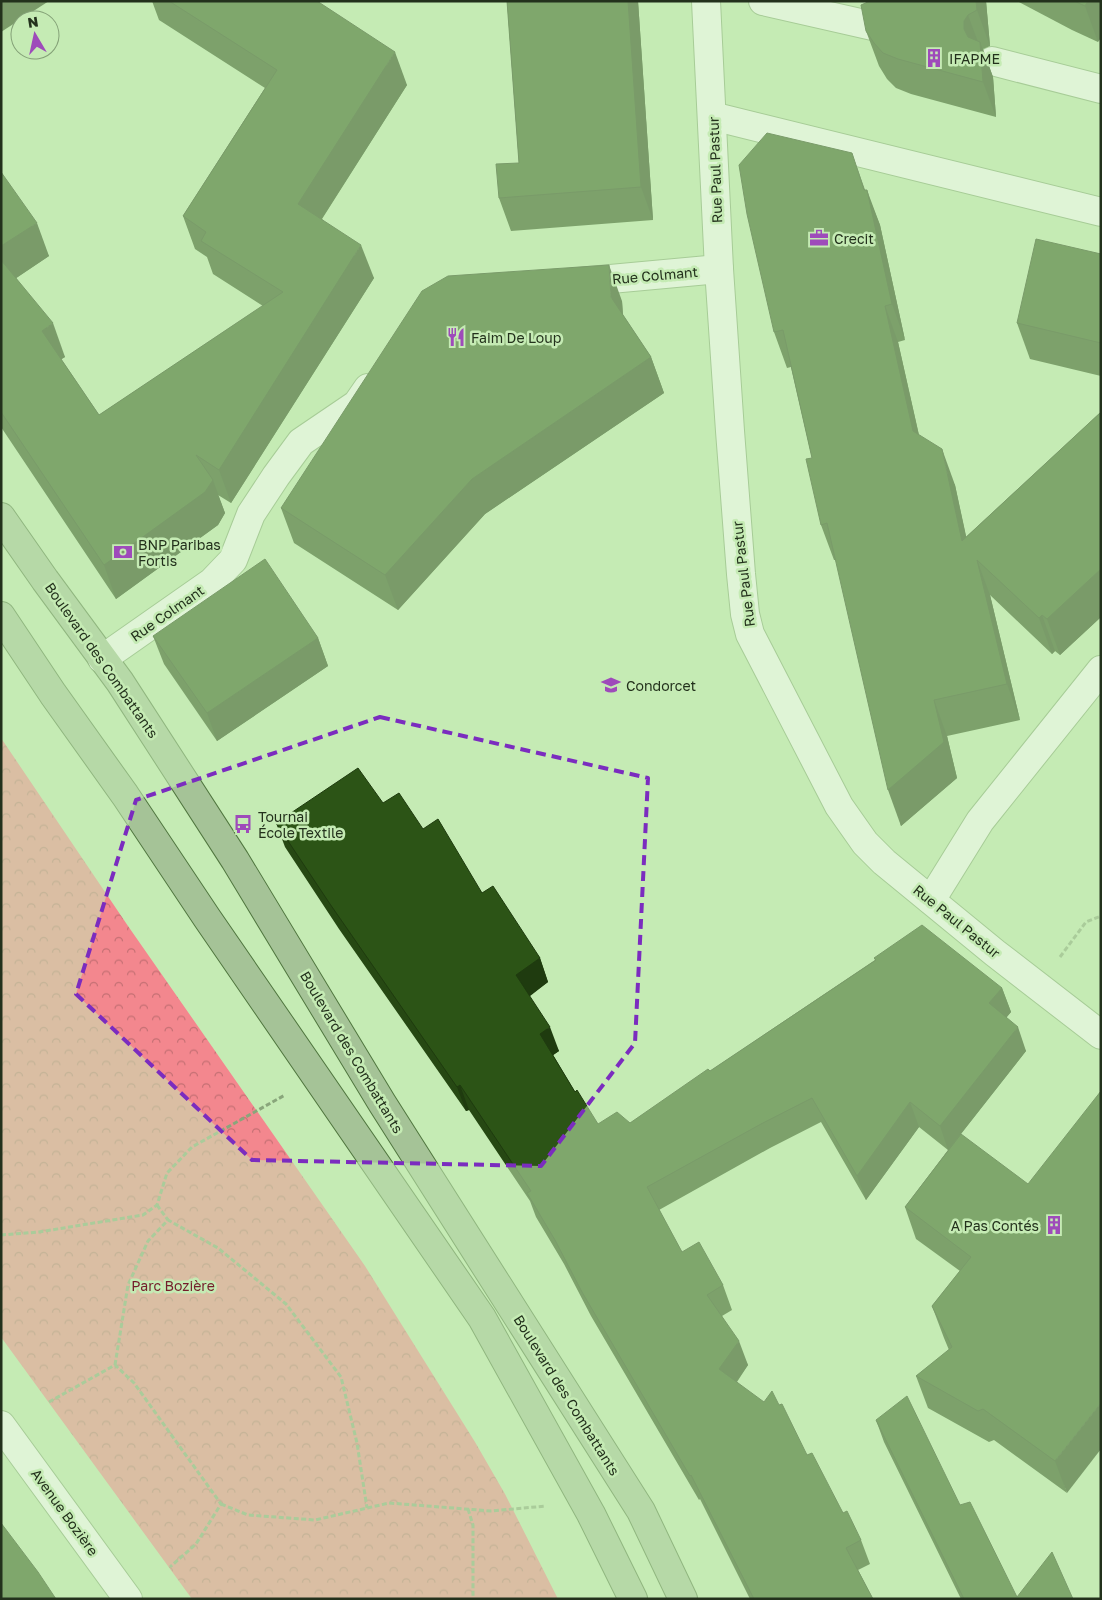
<svg xmlns="http://www.w3.org/2000/svg" width="1102" height="1600" viewBox="0 0 1102 1600" font-family="'Golos Text',sans-serif">
	<defs>
		<pattern id="park-crowns" width="20" height="18" patternUnits="userSpaceOnUse" patternTransform="scale(1.25)"><rect width="20" height="18" fill="#f3878e"/><path d="M2 6a3 3 0 1 1 6 0M12 15a3 3 0 1 1 6 0" fill="none" stroke="#c46f73"/></pattern>
	</defs>
	<rect width="100%" height="100%" fill="#c5ebb4"/>
	<path fill="url(#park-crowns)" d="M1 738 128 926 365 1266 475 1442 505 1494 558 1599H192L1 1337Z"/>
	<g fill="none" stroke-linecap="round" stroke-linejoin="round">
		<g stroke="#83a773" stroke-width="30">
			<g id="minor">
				<path d="M706 1 719 269 730 431 741 574 745 614 750 634 839 806 865 843 884 862 995 953 1101 1035"/>
				<path d="M763 1 873 26"/>
				<path d="M992 61 1101 89"/>
				<path d="M712 116 1101 212"/>
				<path d="M578 282 719 269"/>
				<path d="M102 659 212 582 233 560 251 514 276 476 301 442 357 404 368 388"/>
				<path d="M931 900 980 821 1101 670"/>
				<path d="M1 1425 128 1599"/>
			</g>
		</g>
		<g stroke="#50763f" stroke-width="30">
			<g id="major">
				<path d="M1 517 45 580 120 682 235 860 382 1103 641 1511 683 1599"/>
				<path d="M1 616 53 694 125 795 207 918 482 1318 591 1514 633 1599"/>
			</g>
		</g>
		<g stroke="#89a67b" stroke-width="3" stroke-dasharray="5 2.5" stroke-linecap="butt">
			<path d="M1060 957 1086 922 1101 916"/>
			<path d="M157 1205 168 1220"/>
			<path d="M1 1235 39 1232 143 1215 157 1205 167 1173 192 1147 285 1095"/>
			<path d="M115 1365 128 1285 148 1241 168 1220 218 1248 286 1304 341 1377 357 1443 367 1508"/>
			<path d="M49 1402 115 1365 134 1383 221 1504 196 1544 170 1567"/>
			<path d="M221 1504 248 1515 315 1520 389 1503 491 1511 546 1506"/>
			<path d="M468 1509 473 1525V1599"/>
		</g>
		<use href="#minor" stroke="#fff" stroke-width="28"/>
		<use href="#major" stroke="#a5c397" stroke-width="28"/>
	</g>
	<g fill="#264813">
		<path d="M152 1H317L407 85 322 219 374 278 231 503 218 495 225 513 218 525 116 599 1 427V172L49 256 16 278 65 357 61 359 99 415 263 306 213 274 207 257 195 249 183 216 265 88 159 20Z"/>
		<path d="M507 1H638L653 220 511 231 499 198 519 163Z"/>
		<path d="M868 1H986L990 46 983 49 993 77 996 117 911 94 896 88 887 79 879 66 866 31Z"/>
		<path d="M1017 1H1101L1098 42 1072 30Z"/>
		<path d="M866 190 880 225 905 340 898 342 919 435 955 485 966 537 1101 412V617L1060 655 1055 651 1052 654 990 595 1020 720 947 736 957 778 901 826 836 560H834L821 525 812 458 791 367 787 368 774 332Z"/>
		<path d="M1101 254V376L1030 359 1017 323Z"/>
		<path d="M622 301 623 315 651 357 664 393 485 514 398 610 294 543 281 508Z"/>
		<path d="M153 636 318 638 328 666 217 741 164 664Z"/>
		<path d="M383 803 423 829 482 893 540 958 548 982 529 996 559 1051 553 1055 575 1092 598 1124 630 1123 710 1071 875 960 874 958 1002 988 1011 1012 1006 1018 1026 1051 961 1134 1067 1493 994 1440 989 1442 928 1408 916 1376 949 1350 944 1338 932 1306 960 1271 916 1239 905 1207 948 1150 919 1127 866 1200 821 1122 770 1148 659 1210 682 1252 723 1285 732 1310 722 1316 748 1365 737 1382 807 1455 843 1513 861 1540 870 1564 858 1570 873 1599H750L700 1499 699 1500 591 1316 564 1264 536 1217 530 1201 469 1110 466 1111 339 929 285 847 276 823Z"/>
		<path d="M876 1420 960 1505 1017 1597 1073 1599H961L884 1442Z"/>
	</g>
	<g fill="#1f3b0f">
		<path d="M1 1H49L1 32Z"/>
		<path d="M628 1H638L653 220 641 187Z"/>
		<path d="M976 1H986L990 46 977 10Z"/>
		<path d="M1088 1H1101V38L1098 42 1085 6Z"/>
		<path d="M968 15 981 50 977 57 964 29V21Z"/>
		<path d="M980 42 993 77 996 117 983 82Z"/>
		<path d="M395 52 407 85 310 237 298 204Z"/>
		<path d="M852 153 870 204 867 190 880 225 905 340 892 304 864 190Z"/>
		<path d="M37 223 49 256 6 285 1 271V246Z"/>
		<path d="M361 245 374 278 231 503 219 470Z"/>
		<path d="M609 265 622 301 624 333 611 297Z"/>
		<path d="M885 306 898 342 926 467 913 431Z"/>
		<path d="M53 323 65 357 54 364 42 331Z"/>
		<path d="M651 357 664 393 485 514 398 610 385 575 472 479Z"/>
		<path d="M942 449 955 485 975 577 962 541Z"/>
		<path d="M213 480 225 513 218 525 116 599 104 565Z"/>
		<path d="M977 560 990 595 1020 720 1007 684Z"/>
		<path d="M1101 569V617L1060 655 1047 619Z"/>
		<path d="M1042 615 1055 651 1052 654 1039 618Z"/>
		<path d="M318 638 328 666 217 741 207 713Z"/>
		<path d="M934 700 947 736 957 778 901 826 888 790Z"/>
		<path d="M540 958 548 982 525 1000 516 975Z"/>
		<path d="M1002 988 1011 1012 998 1027 989 1003Z"/>
		<path d="M550 1027 559 1051 549 1058 540 1034Z"/>
		<path d="M1018 1027 1026 1051 948 1150 940 1126Z"/>
		<path d="M460 1085 469 1110 466 1111 457 1087Z"/>
		<path d="M910 1102 919 1127 866 1200 857 1176Z"/>
		<path d="M739 1341 748 1365 728 1393 719 1369Z"/>
		<path d="M1101 1403V1449L1067 1493 1055 1461Z"/>
	</g>
	<g fill="#2c5416" stroke="#1f3b0f">
		<path d="M169 1H317L395 52 298 204 361 245 219 470 196 455 213 480 205 492 104 565 1 412V260L53 323 42 331 99 415 283 292 201 241 206 232 183 216 277 70Z"/>
		<path d="M507 1H628L641 187 499 198 496 164 519 163Z"/>
		<path d="M870 1H976L977 10 968 15 964 21V29L968 37 980 42 983 82 898 59 883 53 874 43 866 31 861 5Z"/>
		<path d="M1074 1H1088L1085 6Z"/>
		<path d="M767 133 852 153 864 190H867L892 304 885 306 913 431 942 449 962 541 1101 412V569L1047 619 1042 615 1039 618 977 560 1007 684 934 700 944 742 888 790 827 523 821 525 806 459 812 458 783 330 774 332 747 214 739 165Z"/>
		<path d="M1 172 37 223 1 246Z"/>
		<path d="M1036 239 1101 254V343L1017 323Z"/>
		<path d="M609 265 611 297 651 357 472 479 385 575 281 508 422 291 448 276Z"/>
		<path d="M265 559 318 638 207 713 153 636Z"/>
		<path d="M358 768 383 803 399 793 423 829 438 819 482 893 493 886 540 958 516 975 550 1027 540 1034 575 1092 577 1090 598 1124 617 1112 630 1123 708 1069 710 1071 876 960 874 958 922 925 1002 988 989 1003 1018 1027 940 1126 910 1102 857 1176 812 1098 761 1124 647 1187 682 1252 699 1242 723 1285 707 1295 739 1341 719 1369 764 1402 772 1391 779 1405 782 1404 807 1455 812 1453 843 1513 847 1511 861 1540 846 1548 873 1599H754L691 1475 690 1476 582 1292 555 1240 527 1193 531 1191 460 1085 457 1087 330 904 276 823Z"/>
		<path d="M1101 1091V1403L1055 1461 983 1409 978 1411 916 1376 952 1347 932 1306 971 1257 905 1207 961 1134 1028 1184Z"/>
		<path d="M907 1396 960 1505 970 1502 1017 1597 1052 1552 1073 1599H964L876 1420Z"/>
		<path d="M1 1523 38 1572 56 1599H1Z"/>
	</g>
	<path d="M0 0H1102V1600H0ZM380 717 648 778 635 1043 541 1166 252 1160 76 994 136 800Z" fill="#c5ebb4" fill-opacity=".55" fill-rule="evenodd"/>
	<path fill="none" stroke="#7b2cbf" stroke-width="4" stroke-dasharray="10 6" stroke-linejoin="round" d="M380 717 648 778 635 1043 541 1166 252 1160 76 994 136 800Z"/>
	<defs>
		<g id="building-bare" transform="scale(1.5)"><path d="M-4-6H4V6H1V3H-1V6H-4ZM-2.5-4.3h1.7v1.8h-1.7ZM.8-4.3h1.7v1.8H.8ZM-2.5-1h1.7V.8h-1.7ZM.8-1h1.7V.8H.8Z" fill="#9e4bba" stroke="#c5ebb4" stroke-width="2.5" paint-order="stroke"/></g>
		<g id="office-bare" transform="scale(1.5)"><path d="M-6-3h4V-5.5h4V-3h4V5H-6ZM-1-4.5V-3h2v-1.5ZM-6 0V1H6V0Z" fill="#9e4bba" stroke="#c5ebb4" stroke-width="2.5" paint-order="stroke"/></g>
		<g id="restaurant-bare" transform="scale(1.5)"><path d="M-5-6h1v4h1v-4h1v4h1v-4h1v5L-1.5 .5V6h-2V.5L-5-1ZM5-6V6H3V1.5H1.5Q1.5-4 5-6Z" fill="#9e4bba" stroke="#c5ebb4" stroke-width="2.5" paint-order="stroke"/></g>
		<g id="bank-bare" transform="scale(1.5)"><path d="M-6-4H6V4H-6ZM0-2.3a2.3 2.3 0 1 0 0 4.6a2.3 2.3 0 1 0 0-4.6Z" fill="#9e4bba" stroke="#c5ebb4" stroke-width="2.5" paint-order="stroke"/></g>
		<g id="university-bare" transform="scale(1.5)"><path d="M0-5L7-2L0 1L-7-2ZM-4 1L0 2.5L4 1V4Q0 6-4 4Z" fill="#9e4bba" stroke="#c5ebb4" stroke-width="2.5" paint-order="stroke"/></g>
		<g id="bus-bare" transform="scale(1.5)"><path d="M-5-6H5V4H4V6H2V4H-2V6H-4V4H-5ZM-3.5-4V0h7V-4ZM-3.5 1.2v1.5H-2V1.2ZM2 1.2v1.5H3.5V1.2Z" fill="#9e4bba" stroke="#c5ebb4" stroke-width="2.5" paint-order="stroke"/></g>
	</defs>
	<g fill-rule="evenodd">
		<use href="#building-bare" x="934" y="58"/>
		<use href="#office-bare" x="819" y="238"/>
		<use href="#restaurant-bare" x="456" y="337"/>
		<use href="#bank-bare" x="123" y="552"/>
		<use href="#university-bare" x="611" y="685"/>
		<use href="#bus-bare" x="243" y="824"/>
		<use href="#building-bare" x="1054" y="1225"/>
	</g>
	<g text-anchor="middle" dominant-baseline="central" stroke-width="5" stroke-linejoin="round" paint-order="stroke">
		<g font-size="14" fill="#23311c" stroke="#c5ebb4" text-anchor="start">
			<text x="949" y="58">IFAPME</text>
			<text x="834" y="238">Crecit</text>
			<text x="471" y="337">Faim De Loup</text>
			<text x="138" y="544">BNP Paribas<tspan x="138" dy="16">Fortis</tspan></text>
			<text x="626" y="685">Condorcet</text>
			<text x="258" y="816">Tournai<tspan x="258" dy="16">École Textile</tspan></text>
			<text x="1039" y="1225" text-anchor="end">A Pas Contés</text>
		</g>
		<g font-size="14" fill="#23311c" stroke="#c5ebb4">
			<text transform="translate(715 170) rotate(-92)">Rue Paul Pastur</text>
			<text transform="translate(655 275) rotate(-5)">Rue Colmant</text>
			<text transform="translate(743 574) rotate(-97)">Rue Paul Pastur</text>
			<text transform="translate(167 613) rotate(-35)">Rue Colmant</text>
			<text transform="translate(102 660) rotate(55)">Boulevard des Combattants</text>
			<text transform="translate(957 921) rotate(39)">Rue Paul Pastur</text>
			<text transform="translate(352 1052) rotate(59)">Boulevard des Combattants</text>
			<text transform="translate(567 1395) rotate(58)">Boulevard des Combattants</text>
			<text transform="translate(65 1512) rotate(54)">Avenue Bozière</text>
		</g>
		<g font-size="14" fill="#741d2b" stroke="#c5ebb4">
			<text x="173" y="1285">Parc Bozière</text>
		</g>
	</g>
	<rect width="1102" height="1600" fill="none" stroke="#23311c" stroke-width="5"/>
	<g transform="translate(35 35) rotate(351)"><circle r="24" fill="#c5ebb4" stroke="#84a177"/>
	<path d="M0-4L9 19L0 12L-9 19Z" fill="#9e4bba"/>
	<text y="-8" font-size="14" font-weight="bold" text-anchor="middle" fill="#23311c">N</text>
	</g>
</svg>
